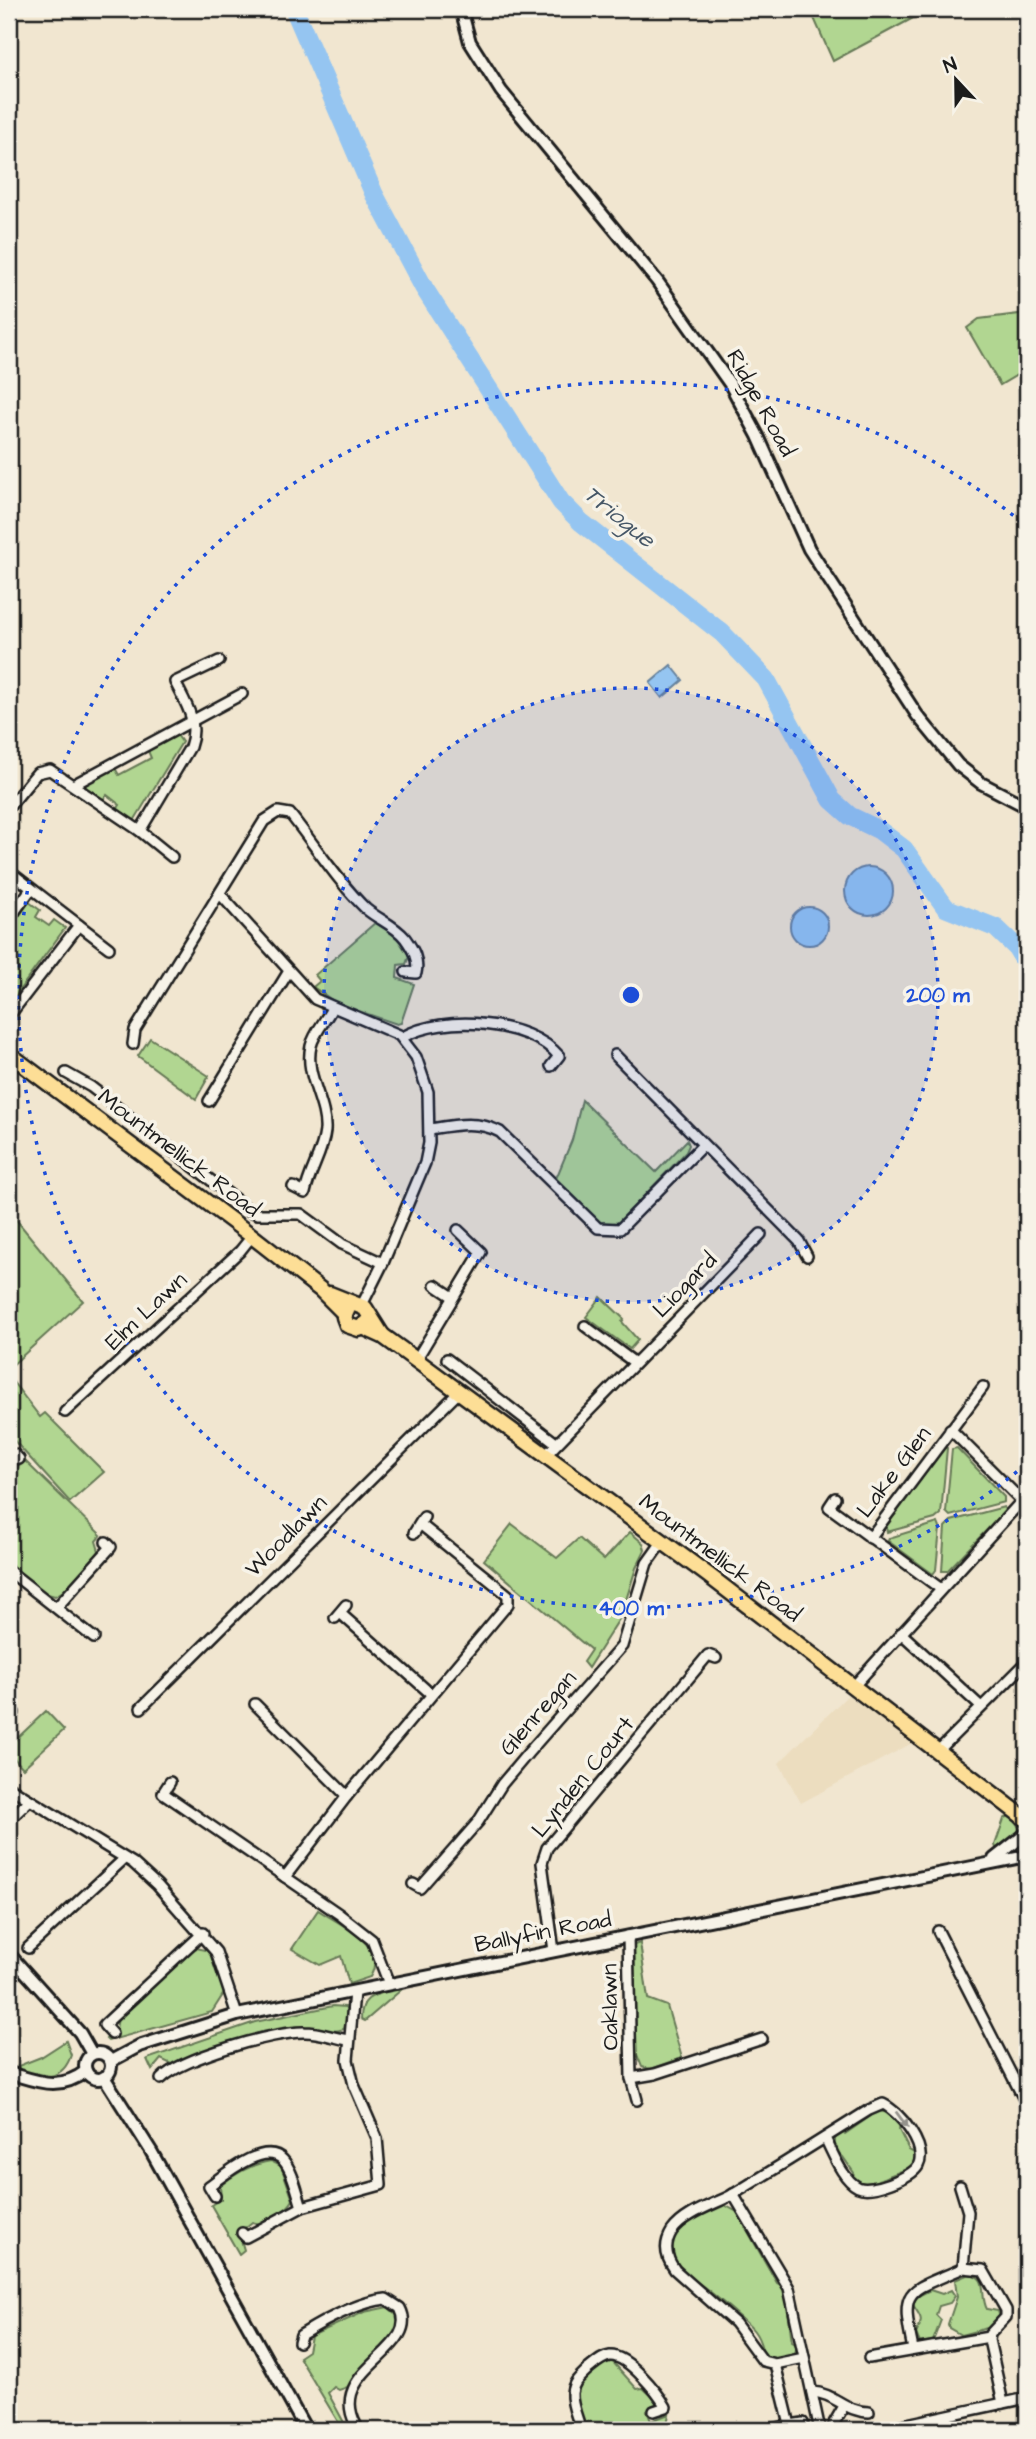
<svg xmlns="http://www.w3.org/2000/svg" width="1036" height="2439" viewBox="0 0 1036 2439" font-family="'Architects Daughter',sans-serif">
	<rect width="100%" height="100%" fill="#f1e6d0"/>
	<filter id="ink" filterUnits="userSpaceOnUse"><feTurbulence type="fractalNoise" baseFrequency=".0143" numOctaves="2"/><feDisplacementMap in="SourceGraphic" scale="14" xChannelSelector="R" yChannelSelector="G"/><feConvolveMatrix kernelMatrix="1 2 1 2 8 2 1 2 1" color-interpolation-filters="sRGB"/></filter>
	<g filter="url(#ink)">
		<path fill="#ecddbf" d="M848 1695 914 1742 801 1803 779 1763Z"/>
		<g fill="#b1d691" stroke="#667956" stroke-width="2">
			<path d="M810 9H930L833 61Z"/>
			<path d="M1027 313V369L1000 385 967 328 979 319Z"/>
			<path d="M177 735 182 742 134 821 130 822 116 811 120 805 107 795 102 801 86 789 85 784 115 768 119 775 151 758 148 751Z"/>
			<path d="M29 902 40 910 36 917 49 926 54 920 65 928 9 1004V931Z"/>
			<path d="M376 922 396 936 409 956 406 964 398 965 397 978 414 984 401 1023 397 1024 338 1004 313 987 320 981 315 975Z"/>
			<path d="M150 1038 209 1076 196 1099 138 1056Z"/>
			<path d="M582 1100 656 1172 687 1140 689 1145 686 1152 618 1223 599 1224 555 1181 572 1140Z"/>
			<path d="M9 1211 83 1301 9 1368Z"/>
			<path d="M601 1297 624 1319 622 1322 638 1340 630 1349 586 1317Z"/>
			<path d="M9 1377 40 1417 45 1413 104 1472 70 1502 9 1435Z"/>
			<path d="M945 1447 947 1448 941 1514 935 1519 887 1532 886 1527Z"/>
			<path d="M957 1448 1004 1497V1502L950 1516 946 1512 952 1449Z"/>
			<path d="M25 1461 101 1535 96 1541 99 1551 97 1557 65 1590 55 1596 44 1593 9 1566V1467L16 1469Z"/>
			<path d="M1004 1507 1005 1511 947 1571H942L945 1527 951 1521Z"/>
			<path d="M938 1523 940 1528 936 1570 933 1574 888 1541 889 1538Z"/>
			<path d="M512 1524 557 1558 579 1538 604 1560 630 1532 643 1543 645 1550 636 1568 621 1616 588 1668 583 1662 591 1650 484 1560Z"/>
			<path d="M46 1711 64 1730 23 1768 9 1753V1746Z"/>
			<path d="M1011 1815 1020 1829 1004 1849 997 1851 995 1845 1004 1819Z"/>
			<path d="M318 1910C339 1924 389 1945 370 1977L349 1984 341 1956 320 1965 292 1949Z"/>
			<path d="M640 1943 648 1999 667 2006 682 2058 651 2069 642 2067 636 2052 634 1945Z"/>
			<path d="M195 1948 210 1951 224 1993 212 2012 108 2041 106 2039 116 2030 118 2017Z"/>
			<path d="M393 1990H401L365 2021 361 2019C361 1996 374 1995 393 1990Z"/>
			<path d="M333 2006 345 2007 348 2011 344 2029C328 2035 309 2026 289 2028L173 2065 161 2059 152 2070 147 2059 255 2022Z"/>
			<path d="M66 2041 71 2055C63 2081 42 2079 20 2072L18 2066 41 2057Z"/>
			<path d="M878 2111 890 2113 900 2123 899 2130 909 2150 916 2154 912 2167 878 2180 876 2185H860L852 2178 854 2173 843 2157 835 2150V2139L839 2132 845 2134Z"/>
			<path d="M271 2161 281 2166 293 2200C287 2211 272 2218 260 2224L252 2222 239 2233 244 2250 239 2254 211 2205 221 2199 220 2186C235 2173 251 2164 271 2161Z"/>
			<path d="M721 2203 737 2212 777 2283 785 2287 792 2342 797 2345 795 2354 775 2359 764 2356C761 2347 761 2340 754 2331 748 2323 697 2279 691 2279L671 2256C665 2226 701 2214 721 2203Z"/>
			<path d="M969 2274C990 2277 979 2295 987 2309L998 2311 1000 2318 991 2327 961 2335 949 2328 948 2324 957 2297 955 2280Z"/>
			<path d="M930 2290 942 2294 951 2290 955 2296 950 2303 939 2306 936 2315 941 2320 933 2341 920 2343 916 2334C925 2316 920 2318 912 2303L916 2297Z"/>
			<path d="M388 2307 400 2318 397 2331 348 2387 339 2390 334 2387 328 2393 348 2430H343L299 2357 308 2351 311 2336 364 2312Z"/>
			<path d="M611 2360 637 2389 643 2388 656 2400V2406L647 2411 651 2421 669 2414 666 2430H584C574 2397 571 2374 611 2360Z"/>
		</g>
		<g fill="#95c5f1" stroke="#65819c" stroke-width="2">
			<path d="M671 665 683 680 662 698 650 683Z"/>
			<circle cx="869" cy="891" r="24"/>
			<circle cx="809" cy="926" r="19"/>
		</g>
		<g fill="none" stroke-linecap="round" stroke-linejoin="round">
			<path stroke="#95c5f1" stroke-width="19" d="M294 9 374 194 424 288 561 502 581 522 722 633 766 679 832 800 850 816 879 830 904 849 946 908 996 928 1016 947 1027 965"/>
			<g stroke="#1c1c1c" stroke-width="14">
				<g id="minor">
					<path d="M73 785 242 694"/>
					<path d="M9 807 37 773 50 770 140 831 172 857"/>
					<path d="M140 831 190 747C199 722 186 704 175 682L219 661"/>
					<path d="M9 871 109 948"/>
					<path d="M220 894 315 999 399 1035 416 1057 428 1092 429 1143 425 1163 383 1263"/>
					<path d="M9 919 31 889"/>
					<path d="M9 1016 79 925"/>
					<path d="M403 1037C443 1014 529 1020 559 1056L551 1066"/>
					<path d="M133 1044 135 1030 264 821 278 812 290 814C314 844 339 883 366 909 379 920 393 924 405 938 413 949 419 960 416 973L406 972"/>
					<path d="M615 1055 799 1241 807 1256"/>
					<path d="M66 1073 91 1087 249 1210 257 1214H301L342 1244 383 1263 362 1305"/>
					<path d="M209 1101 289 971"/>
					<path d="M430 1129C454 1125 478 1120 500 1132L598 1228 620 1229 702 1146"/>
					<path d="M293 1187 305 1193C309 1172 323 1152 325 1131 327 1102 304 1076 311 1046 314 1033 326 1020 332 1008"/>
					<path d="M435 1285 453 1297"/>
					<path d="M585 1326 635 1363"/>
					<path d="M447 1359 556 1443"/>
					<path d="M416 1360 481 1252 458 1230"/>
					<path d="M65 1412 240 1251 252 1236"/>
					<path d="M950 1429 1022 1501"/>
					<path d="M545 1456 761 1234"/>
					<path d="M9 1459 14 1454 19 1459"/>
					<path d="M835 1498 829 1507 941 1589"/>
					<path d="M414 1533 424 1517"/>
					<path d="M870 1538 983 1387"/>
					<path d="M9 1571 94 1638"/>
					<path d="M57 1607 111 1547 106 1542"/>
					<path d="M340 1613 431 1694"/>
					<path d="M335 1618 346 1605"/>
					<path d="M901 1633 980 1706"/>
					<path d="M853 1687 1027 1495"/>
					<path d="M255 1704 347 1796"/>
					<path d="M141 1708 459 1392"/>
					<path d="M9 1709 14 1713"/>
					<path d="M938 1751 1027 1662"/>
					<path d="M170 1782 163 1793 339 1914 372 1940 389 1984"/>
					<path d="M9 1787 133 1863 157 1885 216 1952 237 2015"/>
					<path d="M9 1820 30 1800"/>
					<path d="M285 1877 347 1796 508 1604V1595L420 1524"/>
					<path d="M413 1884 420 1888 478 1822 502 1784 528 1753 622 1646 647 1563 662 1542"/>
					<path d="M938 1931 1027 2105"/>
					<path d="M628 1936 631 2078 655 2074 762 2039"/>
					<path d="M28 1948 124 1859"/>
					<path d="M554 1951 542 1863 547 1848 708 1655 716 1658"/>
					<path d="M112 2034 104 2025 203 1933"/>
					<path d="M631 2078 637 2100"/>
					<path d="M161 2079C181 2058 276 2031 305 2032 320 2032 334 2038 349 2040"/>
					<path d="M960 2186 968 2212 963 2268 983 2270 1006 2310V2317L990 2334 989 2340 1003 2403"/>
					<path d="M733 2194 789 2288 820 2430"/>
					<path d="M215 2196 209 2186C224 2175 265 2140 283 2160 293 2171 297 2192 302 2207"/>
					<path d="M242 2233 246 2237 302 2207 381 2185 377 2138 354 2085 348 2060 354 1992"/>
					<path d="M299 2342 301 2335C325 2320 357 2302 386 2299L400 2308C423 2352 320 2370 359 2430"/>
					<path d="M913 2349C899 2285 908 2293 963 2268"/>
					<path d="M804 2358 775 2364 763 2361 735 2323 675 2270C666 2258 663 2245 672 2231 685 2213 713 2205 732 2195 778 2167 823 2139 869 2110L883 2104C900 2112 928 2147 918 2166 911 2178 871 2193 858 2187 842 2179 833 2153 825 2138"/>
					<path d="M869 2358 989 2337"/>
					<path d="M775 2364 790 2425 803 2423"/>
					<path d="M812 2392C835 2393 845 2412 869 2412"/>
					<path d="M834 2423 844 2406"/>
					<path d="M581 2430C578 2419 571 2405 572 2393 573 2382 580 2377 587 2370 594 2365 601 2357 610 2356 628 2355 658 2393 666 2407L654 2411"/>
					<path d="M768 2430 790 2425"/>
					<path d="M879 2430 1027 2398"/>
				</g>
			</g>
			<g stroke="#1c1c1c" stroke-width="16">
				<g id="tertiary">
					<path d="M461 9 470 42 501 91 657 281 730 384 758 436 809 549 917 715 958 765 981 783 1027 807"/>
					<path d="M994 1859 1027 1833"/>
					<path d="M9 1954 80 2033 92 2054"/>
					<circle cx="98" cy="2066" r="13"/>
					<path d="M111 2061 139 2046 237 2015 1027 1856"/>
					<path d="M9 2073C37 2081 59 2092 86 2071"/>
					<path d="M104 2077 151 2151 306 2430"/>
				</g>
			</g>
			<g stroke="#1c1c1c" stroke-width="19">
				<g id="primary">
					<path d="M9 1054 252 1236 321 1290 344 1313"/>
					<path d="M330 1294 365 1308 382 1335"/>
					<path d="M349 1306 344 1317 347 1325 359 1329 368 1321"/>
					<path d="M363 1327 383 1336 416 1360 708 1575 1027 1820"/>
				</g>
			</g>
			<use href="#minor" stroke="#f7f3e8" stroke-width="9"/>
			<use href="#tertiary" stroke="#f7f3e8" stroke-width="10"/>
			<use href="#primary" stroke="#fdde96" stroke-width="14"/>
		</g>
		<defs><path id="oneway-solid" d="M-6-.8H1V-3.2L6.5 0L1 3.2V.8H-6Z" transform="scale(1.75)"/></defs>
		<use fill="#94928c" href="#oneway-solid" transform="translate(902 2120) rotate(54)"/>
	</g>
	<circle cx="631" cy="995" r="307" fill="#1d4ed8" fill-opacity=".12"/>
	<g fill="none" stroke="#1d4ed8" stroke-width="3.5" stroke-dasharray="3.5 7">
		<circle cx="631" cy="995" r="307"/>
		<path d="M1025 1465A613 613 0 1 1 1025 525"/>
	</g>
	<g text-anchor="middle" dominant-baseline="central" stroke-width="7" stroke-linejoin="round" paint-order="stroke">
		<g font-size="23" fill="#1c1c1c" stroke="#f7f3e8">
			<text transform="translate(761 403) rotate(61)">Ridge Road</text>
			<text transform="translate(179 1153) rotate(37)">Mountmellick Road</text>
			<text transform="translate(685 1285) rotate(-46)">Liogard</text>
			<text transform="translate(146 1311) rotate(-43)">Elm Lawn</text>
			<text transform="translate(894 1472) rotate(-53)">Lake Glen</text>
			<text transform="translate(286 1536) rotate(-45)">Woodlawn</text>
			<text transform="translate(720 1558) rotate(37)">Mountmellick Road</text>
			<text transform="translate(538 1713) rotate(-49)">Glenregan</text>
			<text transform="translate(583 1777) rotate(-51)">Lynden Court</text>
			<text transform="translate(543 1932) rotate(-11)">Ballyfin Road</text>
			<text transform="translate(610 2007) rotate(-91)">Oaklawn</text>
		</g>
		<g font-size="24" font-style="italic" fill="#465767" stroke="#f7f3e8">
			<text transform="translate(619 517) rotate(39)">Triogue</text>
		</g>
	</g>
	<circle cx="631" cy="995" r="10" fill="#1d4ed8" stroke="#f7f3e8" stroke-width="3.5"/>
	<g font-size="21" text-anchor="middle" font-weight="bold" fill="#1d4ed8" stroke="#f7f3e8" stroke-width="7" stroke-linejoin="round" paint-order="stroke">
		<text x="938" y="1002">200 m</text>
		<text x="631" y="1615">400 m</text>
	</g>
	<rect width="1036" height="2439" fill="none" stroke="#f7f3e8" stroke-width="35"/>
	<rect x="18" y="18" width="1001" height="2404" fill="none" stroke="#1c1c1c" stroke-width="2.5" filter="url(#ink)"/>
	<g transform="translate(956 80) rotate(338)" stroke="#f7f3e8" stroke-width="5" paint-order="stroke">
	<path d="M0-5L12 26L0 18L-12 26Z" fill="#1c1c1c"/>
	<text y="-10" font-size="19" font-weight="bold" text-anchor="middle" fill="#1c1c1c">N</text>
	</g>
</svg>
